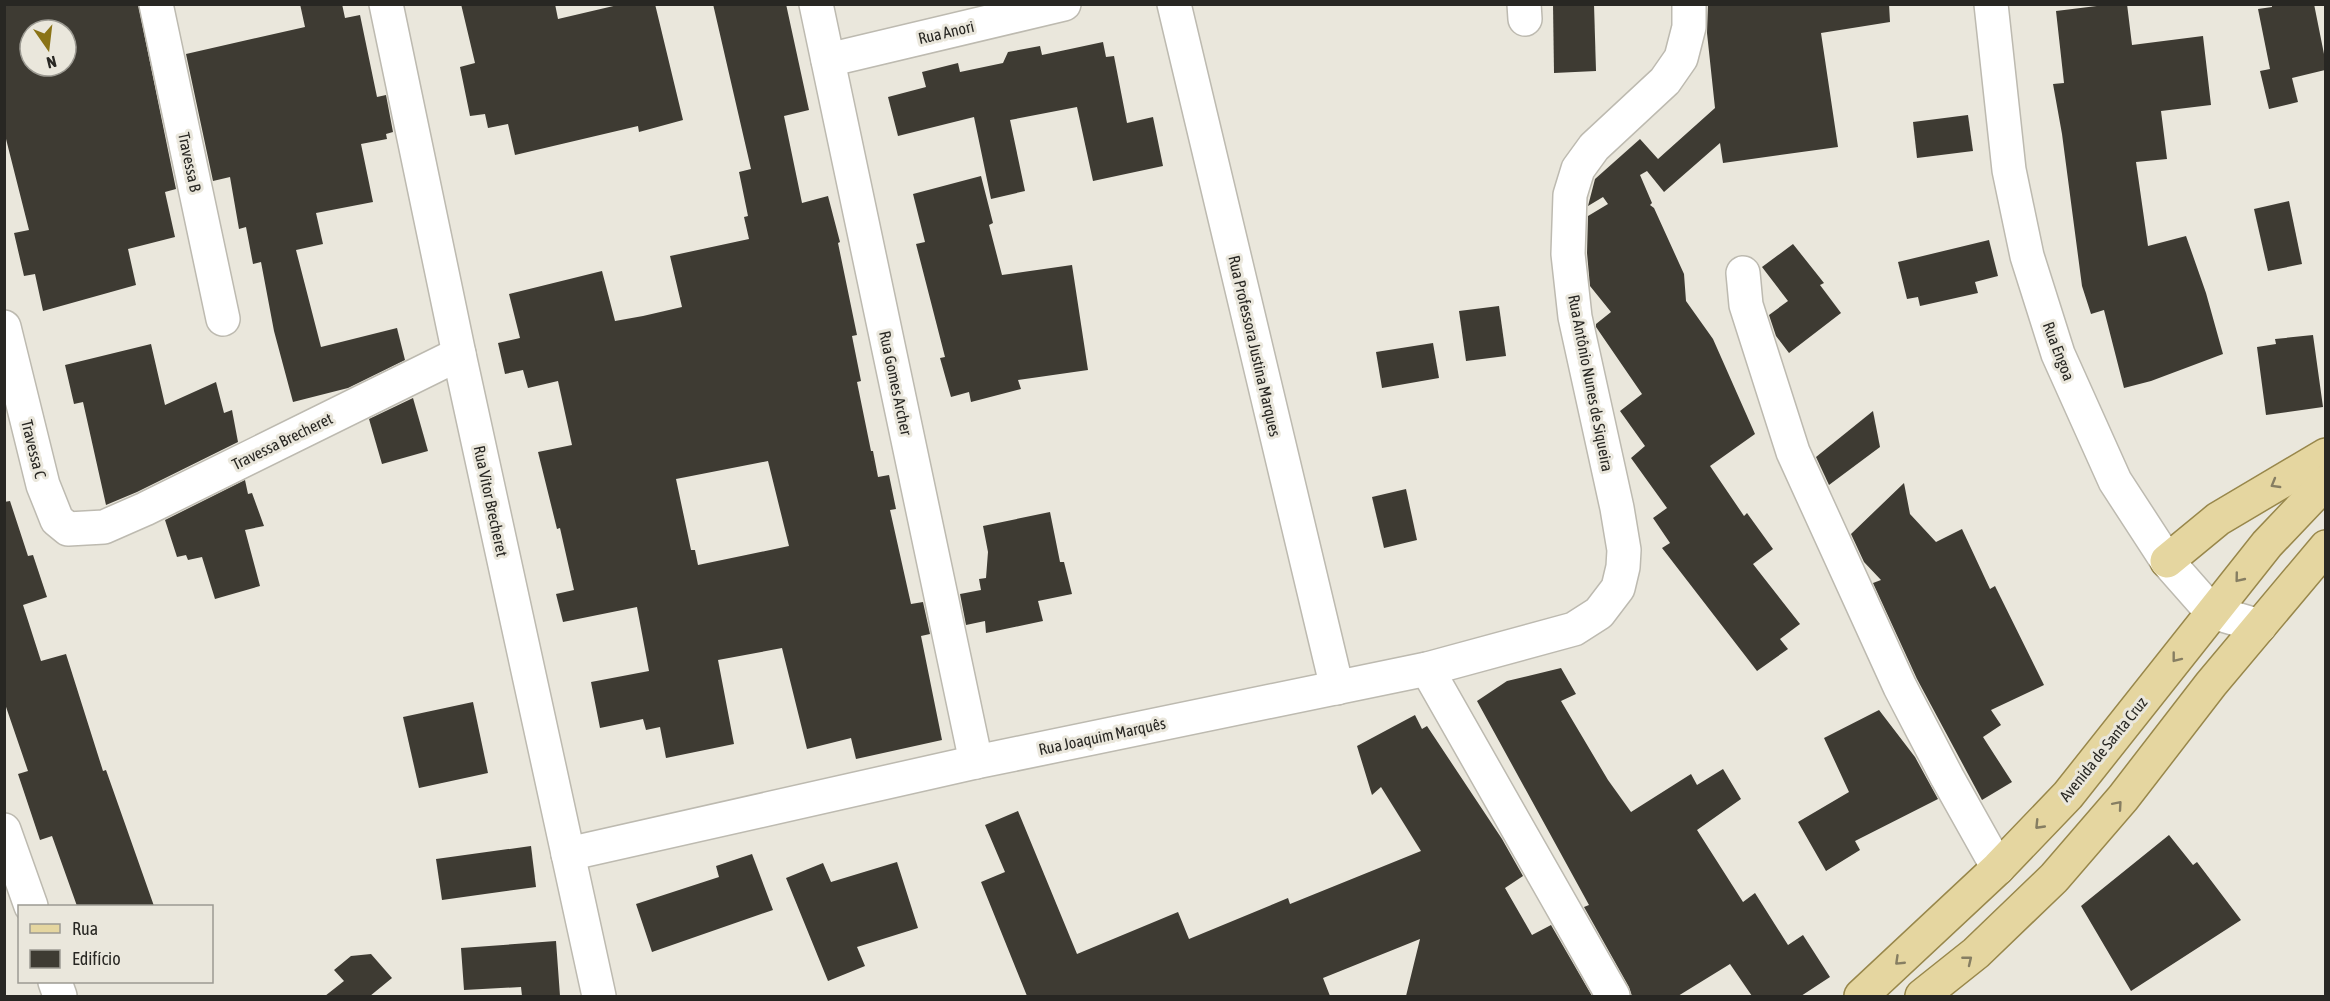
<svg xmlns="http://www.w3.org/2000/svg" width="2330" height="1001" viewBox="0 0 2330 1001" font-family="'Asap Condensed',sans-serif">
	<rect width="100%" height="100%" fill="#eae7dc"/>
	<g fill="#3e3b33" fill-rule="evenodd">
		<path d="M4 4H138L176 189 165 192 175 237 128 249 136 285 43 311 35 274 24 276 14 233 29 230 4 131ZM30 30H66V66H30Z"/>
		<path d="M300 4H342L345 18 360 15 377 97 386 95 393 132 386 134 387 139 361 144 373 202 316 213 323 244 296 250 321 347 397 328 405 360 348 388 293 402 274 331 261 262 253 264 246 227 239 229 230 177 213 181 186 54 305 27Z"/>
		<path d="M461 4H555L558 19 622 4H655L683 120 639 132 638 126 515 155 508 124 488 128 485 114 470 116 460 67 475 63Z"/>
		<path d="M713 4H786L809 110 784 116 802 203 828 196 840 242 838 243 857 335 852 336 861 381 857 382 871 451H873L878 477 889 475 896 509 890 510 911 604 923 602 930 634 921 636 942 740 856 759 851 738 807 749 782 648 718 660 734 744 666 758 660 727 646 730 643 719 600 728 591 682 649 671 637 607 563 622 556 594 574 590 560 528 557 529 538 452 572 445 558 381 528 388 523 370 505 374 498 343 520 338 509 294 602 271 615 321 643 316 682 307 670 256 749 239 744 217 748 216 739 172 751 169ZM768 461 789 546 698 565 695 550H691L676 479Z"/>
		<path d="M1553 4H1594L1596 71 1554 73Z"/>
		<path d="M1708 4H1889L1890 22 1821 33 1838 147 1723 163 1720 143 1664 192 1647 171 1640 175 1652 203 1650 205 1654 208 1684 274 1686 301 1713 339 1755 434 1710 466 1744 516 1747 513 1773 549 1753 564 1800 624 1780 639 1788 649 1757 671 1662 548 1670 543 1653 518 1667 508 1631 458 1645 446 1620 411 1642 394 1596 327V324L1611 312 1590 286 1587 253 1588 216 1608 204 1603 197 1588 206 1595 179 1640 139 1658 159 1715 108 1707 33Z"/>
		<path d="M2113 4H2127L2132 45 2203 36 2211 105 2161 111 2167 159 2136 162 2148 246 2186 236 2206 293 2223 354 2151 381 2124 388 2104 310 2091 314 2082 286 2062 134 2053 84 2064 83 2056 11Z"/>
		<path d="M2272 4H2314L2325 59V70L2292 78 2298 102 2269 109 2260 71 2270 69 2258 9 2272 7Z"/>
		<path d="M1103 42 1106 57 1114 56 1127 123 1153 117 1163 166 1093 181 1077 107 1010 120 1025 191 991 199 974 117 898 136 888 97 926 87 922 72 958 63 960 72 1003 63 1008 52 1040 46 1042 55Z"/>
		<path d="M1968 115 1973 151 1917 158 1913 122Z"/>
		<path d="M981 176 993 223 989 225 1002 275 1072 265 1088 370 1018 380 1021 389 971 402 969 392 951 397 940 358 945 357 916 244 925 242 913 194Z"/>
		<path d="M2289 201 2302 264 2268 271 2254 209Z"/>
		<path d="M1989 240 1998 276 1975 282 1978 293 1920 306 1918 297 1907 299 1898 262Z"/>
		<path d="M1793 244 1824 283 1820 285 1841 313 1789 353 1776 336 1769 315 1788 301 1762 267Z"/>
		<path d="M1499 306 1506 356 1466 361 1459 311Z"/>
		<path d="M2313 335 2323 407 2266 415 2257 347 2276 344 2275 339Z"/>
		<path d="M1433 343 1439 378 1382 388 1376 352Z"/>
		<path d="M151 344 165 405 216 382 224 413 232 410 238 442 137 492 106 505 83 402 74 404 65 365Z"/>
		<path d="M413 398 428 451 382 464 369 419Z"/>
		<path d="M1873 411 1880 447 1829 485 1816 457Z"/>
		<path d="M245 480 248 494 252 493 264 526 245 530 260 586 215 599 202 557 188 560 186 555 177 557 165 520Z"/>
		<path d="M1904 483 1910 514 1936 542 1962 529 1990 589 1995 586 2044 685 1991 710 2001 725 1983 737 2012 782 1982 800 1917 679 1873 583 1881 580 1864 562 1851 534Z"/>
		<path d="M1406 489 1417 540 1384 548 1372 497Z"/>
		<path d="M10 501 28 556 33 555 47 597 23 605 41 661 66 654 103 771 106 770 154 906H77L52 836 40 840 18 774 28 771 4 701V502Z"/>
		<path d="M1050 512 1060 562H1064L1072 594 1038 601 1043 621 986 633 985 621 966 625 960 594 981 590 979 579 986 578 988 552 983 526Z"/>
		<path d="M1561 668 1576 694 1561 701 1608 780 1631 812 1691 774 1697 785 1723 769 1741 799 1697 830 1743 902 1755 893 1788 945 1803 935 1830 977 1801 996H1752L1730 964 1678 996H1632L1629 987 1584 907 1589 905 1477 701 1507 681Z"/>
		<path d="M473 702 488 773 419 788 403 717Z"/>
		<path d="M1879 710 1915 757 1938 799 1855 841 1860 850 1826 871 1798 822 1849 792 1824 738Z"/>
		<path d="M1415 715 1422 729 1427 726 1502 839 1523 876 1505 888 1532 935 1551 925 1592 996H1406L1420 939 1323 978 1330 996H1027L981 882 1005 872 985 825 1018 811 1077 954 1178 912 1189 939 1288 898 1290 904 1421 851 1381 787 1372 795 1357 746Z"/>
		<path d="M2169 835 2193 865 2197 862 2241 920 2131 991 2081 906Z"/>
		<path d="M531 846 536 887 442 900 436 859Z"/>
		<path d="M752 854 773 910 652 952 636 904 719 877 716 866Z"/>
		<path d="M897 862 918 928 857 947 865 966 828 981 786 878 823 863 831 882Z"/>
		<path d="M556 941 560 996H522L521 987 464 990 461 948Z"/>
		<path d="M371 954 392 978 370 996H325L344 981 334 970 351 956Z"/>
	</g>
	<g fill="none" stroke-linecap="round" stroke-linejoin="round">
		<g stroke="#bdbab0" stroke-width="36">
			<g id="minor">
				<path d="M156 4 223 319"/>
				<path d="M386 4 459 354 599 996"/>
				<path d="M816 4 976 762"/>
				<path d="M1174 4 1337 688"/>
				<path d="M1524 4 1525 19"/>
				<path d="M1991 4 2009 170 2027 256 2058 354 2115 481 2167 561 2212 612 2260 626"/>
				<path d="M828 60 1064 4"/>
				<path d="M1743 273 1746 305 1793 452 1900 687 1947 777 1998 868"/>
				<path d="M4 327 43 485 57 520 68 529 104 527 145 509 459 354"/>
				<path d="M1427 669 1613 996"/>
				<path d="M4 830 31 906"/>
				<path d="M568 854 976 762 1427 669 1574 629 1599 613 1618 588 1623 567 1624 550 1617 508 1575 317 1568 254 1570 195 1578 169 1594 147 1665 81 1681 58 1689 27V4"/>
				<path d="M55 982 60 996"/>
			</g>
		</g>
		<g stroke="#98874b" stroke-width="36">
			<g id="major">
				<path d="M2167 561 2218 519 2326 455"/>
				<path d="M1861 996 1998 868 2068 795 2267 544 2326 482"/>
				<path d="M1922 996 1976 953 2054 878 2123 798 2211 684 2326 547"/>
			</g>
		</g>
		<use href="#minor" stroke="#fff" stroke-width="33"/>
		<use href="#major" stroke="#e5d6a0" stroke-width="33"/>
	</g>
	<defs><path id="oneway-chevron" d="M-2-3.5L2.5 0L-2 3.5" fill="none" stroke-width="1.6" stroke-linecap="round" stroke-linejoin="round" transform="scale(1.5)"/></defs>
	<g stroke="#867e62">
		<use href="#oneway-chevron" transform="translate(2275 484) rotate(150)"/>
		<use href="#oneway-chevron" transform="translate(2239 578) rotate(129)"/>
		<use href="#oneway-chevron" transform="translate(2176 658) rotate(128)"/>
		<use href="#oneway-chevron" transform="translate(2118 805) rotate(-49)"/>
		<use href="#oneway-chevron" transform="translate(2039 825) rotate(134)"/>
		<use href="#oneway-chevron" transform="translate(1968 960) rotate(-39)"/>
		<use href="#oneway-chevron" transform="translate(1899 961) rotate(136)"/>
	</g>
	<g text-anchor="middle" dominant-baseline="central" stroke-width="6" stroke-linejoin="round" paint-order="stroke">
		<g font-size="16" fill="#282723" stroke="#eae7dc">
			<text transform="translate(946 32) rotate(-13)">Rua Anori</text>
			<text transform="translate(190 162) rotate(78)">Travessa B</text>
			<text transform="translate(1255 346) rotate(77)">Rua Professora Justina Marques</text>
			<text transform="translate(2059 351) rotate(69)">Rua Engoa</text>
			<text transform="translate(896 383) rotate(78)">Rua Gomes Archer</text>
			<text transform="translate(1591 383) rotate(79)">Rua Antônio Nunes de Siqueira</text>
			<text transform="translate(282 441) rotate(-26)">Travessa Brecheret</text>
			<text transform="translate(34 449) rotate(76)">Travessa C</text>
			<text transform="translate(491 501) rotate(78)">Rua Vitor Brecheret</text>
			<text transform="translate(1102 736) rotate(-12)">Rua Joaquim Marquês</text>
			<text transform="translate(2103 749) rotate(-51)">Avenida de Santa Cruz</text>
		</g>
	</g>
	<rect width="2330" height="1001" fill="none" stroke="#282723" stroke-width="12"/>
	<rect x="18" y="905" width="195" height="78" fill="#eae7dc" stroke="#9c9a92" stroke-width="1.5"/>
	<rect x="30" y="924" width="30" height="9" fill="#e5d6a0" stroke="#9c9a92" stroke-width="1.5"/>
	<text x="72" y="935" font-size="18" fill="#282723">Rua</text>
	<rect x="30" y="950" width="30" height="18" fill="#3e3b33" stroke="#9c9a92" stroke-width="1.5"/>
	<text x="72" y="965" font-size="18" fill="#282723">Edifício</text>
	<g transform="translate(48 48) rotate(166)"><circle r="28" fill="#eae7dc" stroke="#9c9a92" stroke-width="1.5"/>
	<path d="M0-4.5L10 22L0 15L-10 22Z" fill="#8a7316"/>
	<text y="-9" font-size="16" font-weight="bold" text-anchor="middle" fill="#282723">N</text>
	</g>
</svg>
